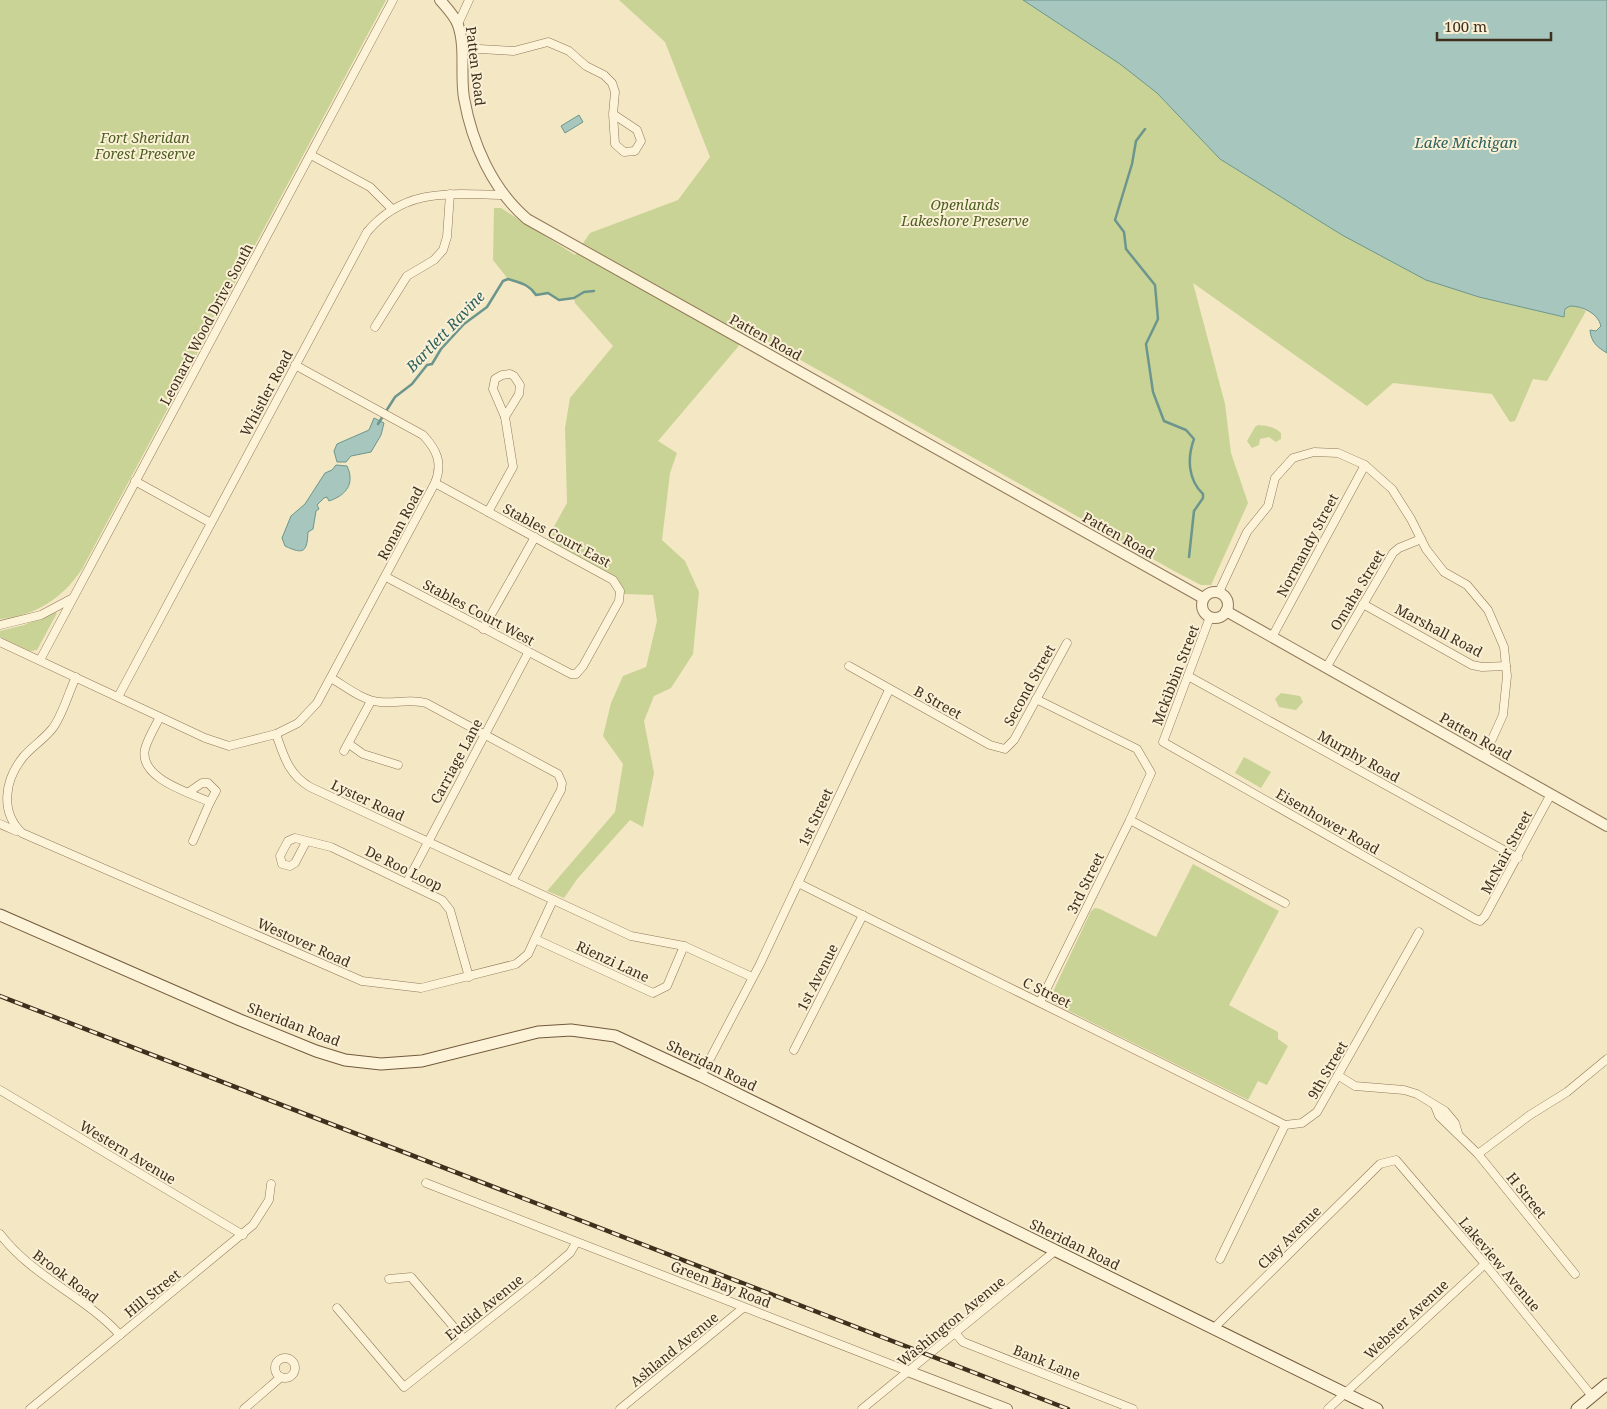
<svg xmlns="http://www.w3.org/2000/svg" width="1607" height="1409" viewBox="0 0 1607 1409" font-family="'Noto Serif',serif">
	<rect width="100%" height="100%" fill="#f3e7c4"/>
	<g fill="#cad396">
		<path d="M0 0H386L82 569C63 598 35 616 0 619Z"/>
		<path d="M619 0H1023L1120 64 1157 93 1220 159 1342 235 1479 297 1564 317 1567 306H1576L1586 311 1547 381 1533 379 1515 421 1510 422 1492 394 1393 383 1367 406 1193 283 1225 404 1231 453 1248 503 1211 585H1201L1174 571 749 331 737 348 658 441 677 453 670 473 662 540 685 561 699 592 693 654 671 688 654 696 644 721 654 773 643 827 630 820 578 878 564 898 547 891 615 812 623 764 603 736 611 703 623 676 646 667 657 621 653 595 624 594V589L616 578 546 541 567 503 565 428 570 398 613 346 575 303 574 298 559 300 548 293 536 295 531 288 522 283 508 279 493 260 494 208H501L575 255 590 233 678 200 710 157 665 42Z"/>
		<path d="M1258 425C1267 426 1274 426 1281 433V439L1276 442 1269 437 1260 439 1259 445 1252 448 1247 441 1255 427Z"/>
		<path d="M54 612 57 613 37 650 30 651 0 637V631L24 625Z"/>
		<path d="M1281 693 1300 696 1303 702 1296 710 1279 707 1275 699Z"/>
		<path d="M1244 757 1271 772 1261 788 1235 773Z"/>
		<path d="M1193 864 1279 911 1229 1005 1278 1032V1039L1288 1046 1267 1085 1258 1081 1248 1100 1055 1004 1050 998 1091 911 1095 908 1100 909 1156 937Z"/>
	</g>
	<g fill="#a6c6be" stroke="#6c968d">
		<path d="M1023 0H1607V353C1597 347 1591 342 1590 330L1596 331 1601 326C1598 313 1582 306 1570 306L1565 309 1564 317 1479 297 1426 280 1342 235 1220 159 1157 93 1120 64Z"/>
		<path d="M579 115 583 122 565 133 561 126Z"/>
		<path d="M374 418 384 423 381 435 371 452 351 456 346 462H337L334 451 337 444 369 430Z"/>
		<path d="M336 465 347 466C355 483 347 495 329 501L327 497 324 498 317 505 319 509 316 511 313 529 308 532C307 552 304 555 285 546L282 538 291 516 305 504 325 473 332 470Z"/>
	</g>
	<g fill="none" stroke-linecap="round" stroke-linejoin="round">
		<g stroke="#6c968d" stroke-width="2.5">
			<path d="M1145 129 1136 141 1132 164 1115 220 1124 232 1126 249 1155 285 1158 319 1146 344 1153 392 1164 421 1186 430 1194 439C1187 458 1188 480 1203 494V498L1194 511 1189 557"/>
			<path d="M378 424 395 397 412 384 427 365 432 364 441 349 464 324 487 307 503 281 508 279C520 283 529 284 536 295L548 293 559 300 574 298 584 292 594 291"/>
		</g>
		<g stroke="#917858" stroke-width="9">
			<g id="minor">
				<path d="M458 24 469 0"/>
				<path d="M462 48 514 51 548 42 569 51 586 66 604 75 612 83 615 92 613 114 615 144 624 152 635 151 641 141 637 130 613 114"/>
				<path d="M311 155 370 187 392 209"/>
				<path d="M375 327 407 276 434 260 443 250 447 237 450 194"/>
				<path d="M510 374 514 376 520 385 519 394 505 417 493 389 495 379 502 375Z"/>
				<path d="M135 481 211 523"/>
				<path d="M488 512 513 467 505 417"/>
				<path d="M386 577 571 674H576L583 666 619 601 620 591 613 580 435 483"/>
				<path d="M1219 592 1247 532 1268 506 1275 478 1293 458 1314 452 1338 453 1365 465 1392 489 1411 519 1426 549 1444 572 1467 585 1488 610 1504 647 1507 676 1503 715 1484 757"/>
				<path d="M1363 604 1472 665 1482 667 1506 666"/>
				<path d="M1210 617 1163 742 1475 919 1480 921 1485 916 1551 794"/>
				<path d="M0 625 41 615 71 599"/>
				<path d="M483 629 535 537"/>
				<path d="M1272 637 1365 465"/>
				<path d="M0 642 205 738 229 746 276 734 298 723 317 703 435 483C443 463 437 450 423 435L295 365"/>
				<path d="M40 660 393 0"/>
				<path d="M849 666 990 745 1005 749 1014 740 1067 643"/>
				<path d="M1326 668 1393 553 1399 548 1421 539"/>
				<path d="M1188 676 1518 858"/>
				<path d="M76 677C69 691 62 717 52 729 44 739 33 746 24 756 4 780 0 812 22 833L362 981 421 988 516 964 528 954 553 900"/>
				<path d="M331 678C345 686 363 701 380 702 396 704 409 698 426 703L558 774 562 783 561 790 512 881"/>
				<path d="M118 697 367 232C405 187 451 194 503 195"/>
				<path d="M1036 699 1137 749 1151 773 1130 820 1040 1002"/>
				<path d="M160 717C155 727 148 738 145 749 138 778 190 793 210 802L193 841"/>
				<path d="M276 734C284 756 288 774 310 787L631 936 684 946 752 977"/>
				<path d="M349 744 363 754 398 765"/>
				<path d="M344 751 371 701"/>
				<path d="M189 792 202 783H208L216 791 210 802"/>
				<path d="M1130 820 1285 903"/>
				<path d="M0 824 16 831"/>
				<path d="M306 842 295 863 290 866 282 864 280 856 288 841 295 838 331 847 442 900 450 910 469 977"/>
				<path d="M407 882 528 653"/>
				<path d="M798 883C960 964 1124 1043 1285 1125"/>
				<path d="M535 939 653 993 667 986 684 946"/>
				<path d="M794 1050 863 915"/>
				<path d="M701 1076 760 964 889 690"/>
				<path d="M1339 1076 1355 1086 1404 1090 1417 1094 1445 1111 1455 1123 1458 1133"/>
				<path d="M0 1090 243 1235"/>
				<path d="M1435 1106 1439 1116 1478 1154 1575 1274"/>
				<path d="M1478 1154 1530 1115 1567 1092 1607 1059"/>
				<path d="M426 1183 908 1371"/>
				<path d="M0 1234C34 1278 85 1296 120 1335"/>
				<path d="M1220 1259 1285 1125 1302 1123 1317 1112 1419 932"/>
				<path d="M389 1279 411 1277 464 1339"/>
				<path d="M337 1308 404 1387 537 1281 570 1253 576 1243"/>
				<path d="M1213 1329 1380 1164 1396 1160 1485 1264 1592 1396"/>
				<path d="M955 1333 963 1342 1133 1409"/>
				<circle cx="285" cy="1368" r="10"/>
				<path d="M30 1409 253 1225 269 1200 271 1184"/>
				<path d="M244 1409 281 1377"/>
				<path d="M620 1409 743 1308"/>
				<path d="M862 1409 1055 1251"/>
				<path d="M1328 1409 1485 1264"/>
			</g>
		</g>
		<g stroke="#917858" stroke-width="12">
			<g id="tertiary">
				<path d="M440 0C446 7 455 16 458 25 466 48 460 74 464 98 472 143 492 189 527 219L1203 598"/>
				<circle cx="1215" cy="605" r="13"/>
				<path d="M1226 611 1607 826"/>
				<path d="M908 1371 1007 1409"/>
			</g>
		</g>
		<g stroke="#73593b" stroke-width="13">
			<g id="secondary">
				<path d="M0 915 240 1020 316 1051 345 1060 381 1064 422 1061 538 1032 571 1030 615 1036 701 1076 1377 1409"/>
				<path d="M1577 1409 1607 1384"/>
			</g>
		</g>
		<use href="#minor" stroke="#fcf3d9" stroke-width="8"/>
		<use href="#tertiary" stroke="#fcf3d9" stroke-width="10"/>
		<use href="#secondary" stroke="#fcf3d9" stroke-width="11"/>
		<g stroke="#3f2f1d" stroke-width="4.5">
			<path id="rail" d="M0 996 1068 1409"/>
		</g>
		<use href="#rail" stroke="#faf0d5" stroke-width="2.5" stroke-dasharray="8" stroke-linecap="butt"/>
	</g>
	<g text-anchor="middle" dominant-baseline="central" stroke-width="4" stroke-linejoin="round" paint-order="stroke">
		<g font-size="14" fill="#3f2f1d" stroke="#faf0d5">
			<text transform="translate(476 66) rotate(83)">Patten Road</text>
			<text transform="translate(206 324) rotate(-62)">Leonard Wood Drive South</text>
			<text transform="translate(766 337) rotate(29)">Patten Road</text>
			<text transform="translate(266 393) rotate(-62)">Whistler Road</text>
			<text transform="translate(400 523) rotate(-62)">Ronan Road</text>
			<text transform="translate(557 535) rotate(28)">Stables Court East</text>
			<text transform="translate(1119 535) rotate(29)">Patten Road</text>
			<text transform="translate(1307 545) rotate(-62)">Normandy Street</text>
			<text transform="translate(1357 590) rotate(-59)">Omaha Street</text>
			<text transform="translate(479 612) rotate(28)">Stables Court West</text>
			<text transform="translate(1439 630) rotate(28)">Marshall Road</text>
			<text transform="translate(1175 675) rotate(-69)">Mckibbin Street</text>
			<text transform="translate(1029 685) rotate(-61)">Second Street</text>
			<text transform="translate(938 702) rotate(29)">B Street</text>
			<text transform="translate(1476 736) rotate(30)">Patten Road</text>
			<text transform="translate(1359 756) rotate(29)">Murphy Road</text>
			<text transform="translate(456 761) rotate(-62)">Carriage Lane</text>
			<text transform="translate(368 800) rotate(25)">Lyster Road</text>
			<text transform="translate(815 817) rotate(-65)">1st Street</text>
			<text transform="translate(1328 821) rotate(30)">Eisenhower Road</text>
			<text transform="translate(1506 852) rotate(-62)">McNair Street</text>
			<text transform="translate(404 868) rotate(26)">De Roo Loop</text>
			<text transform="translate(1085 883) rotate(-64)">3rd Street</text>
			<text transform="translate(304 942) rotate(24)">Westover Road</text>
			<text transform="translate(613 961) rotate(25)">Rienzi Lane</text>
			<text transform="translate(817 977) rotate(-63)">1st Avenue</text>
			<text transform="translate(1047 992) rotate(26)">C Street</text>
			<text transform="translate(294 1024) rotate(21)">Sheridan Road</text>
			<text transform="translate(712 1065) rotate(26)">Sheridan Road</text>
			<text transform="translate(1327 1070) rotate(-60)">9th Street</text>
			<text transform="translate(128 1152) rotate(31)">Western Avenue</text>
			<text transform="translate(1527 1195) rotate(51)">H Street</text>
			<text transform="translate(1289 1237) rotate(-45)">Clay Avenue</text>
			<text transform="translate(1075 1244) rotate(26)">Sheridan Road</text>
			<text transform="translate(1500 1264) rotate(50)">Lakeview Avenue</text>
			<text transform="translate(66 1276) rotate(37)">Brook Road</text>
			<text transform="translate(721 1284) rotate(21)">Green Bay Road</text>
			<text transform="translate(152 1293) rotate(-39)">Hill Street</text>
			<text transform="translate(484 1307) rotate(-39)">Euclid Avenue</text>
			<text transform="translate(1406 1319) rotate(-43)">Webster Avenue</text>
			<text transform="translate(951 1321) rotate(-39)">Washington Avenue</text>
			<text transform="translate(674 1349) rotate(-39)">Ashland Avenue</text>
			<text transform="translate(1047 1362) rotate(22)">Bank Lane</text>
		</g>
		<g font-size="14" font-style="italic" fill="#4d5e22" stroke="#faf0d5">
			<text x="145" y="137">Fort Sheridan<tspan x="145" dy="16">Forest Preserve</tspan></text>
			<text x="965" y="204">Openlands<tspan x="965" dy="16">Lakeshore Preserve</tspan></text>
		</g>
		<g font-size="15" font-style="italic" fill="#2b615f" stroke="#faf0d5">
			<text x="1466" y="142">Lake Michigan</text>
			<text transform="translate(445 331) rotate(-46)">Bartlett Ravine</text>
		</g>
	</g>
	<path d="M1437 32v8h114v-8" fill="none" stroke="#3f2f1d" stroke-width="2.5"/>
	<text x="1444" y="32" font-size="15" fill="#3f2f1d" stroke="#faf0d5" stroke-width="4" paint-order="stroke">100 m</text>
</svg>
